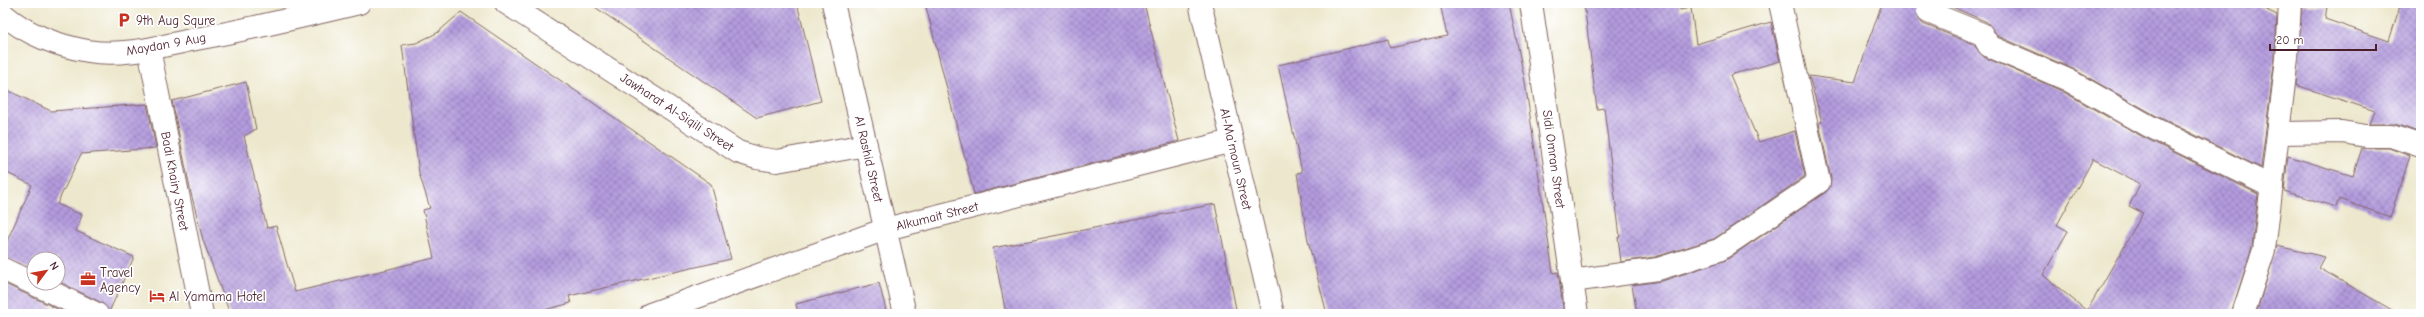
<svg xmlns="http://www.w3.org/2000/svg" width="2424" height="317" viewBox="0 0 2424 317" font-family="'Comic Neue',sans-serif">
	<defs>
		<pattern id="building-cross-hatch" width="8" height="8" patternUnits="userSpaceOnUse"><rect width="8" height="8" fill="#b39bde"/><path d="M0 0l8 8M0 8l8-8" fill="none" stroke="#947eb4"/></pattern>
	</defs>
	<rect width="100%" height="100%" fill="#fff"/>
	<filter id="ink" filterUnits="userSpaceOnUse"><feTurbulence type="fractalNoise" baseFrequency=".025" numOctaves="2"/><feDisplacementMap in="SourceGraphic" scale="8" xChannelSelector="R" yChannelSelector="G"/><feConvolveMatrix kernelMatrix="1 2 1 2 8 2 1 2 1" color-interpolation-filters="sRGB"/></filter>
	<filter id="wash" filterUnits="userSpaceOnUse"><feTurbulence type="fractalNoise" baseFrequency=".012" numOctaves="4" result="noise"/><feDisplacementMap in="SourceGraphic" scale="16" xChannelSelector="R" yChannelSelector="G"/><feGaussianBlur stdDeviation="0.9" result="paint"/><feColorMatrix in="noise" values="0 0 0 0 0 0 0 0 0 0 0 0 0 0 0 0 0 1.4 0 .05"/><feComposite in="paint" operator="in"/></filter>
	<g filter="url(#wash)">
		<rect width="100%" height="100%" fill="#ede8cd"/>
		<g id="blocks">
			<g fill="url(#building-cross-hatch)" fill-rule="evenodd">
				<path d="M589 3H797L821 101 757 118Z"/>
				<path d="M925 3H1144L1179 141 974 194Z"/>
				<path d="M1440 3H1509L1525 82 1553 273 1558 272 1564 314H1327L1308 241 1297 173 1302 172 1278 65 1388 39 1390 48 1447 36Z"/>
				<path d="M1584 3H1679L1680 10 1691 8 1696 44 1771 22 1780 61 1730 75 1759 142 1795 131 1805 176 1714 239 1655 257 1621 262 1618 237H1620L1604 108 1597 109Z"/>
				<path d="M1882 3H1918L1916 15 1923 24 1973 44 1984 57 2062 91 2143 137 2258 194 2252 247 2231 314H1637L1632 285 1662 281 1726 260 1826 192 1830 187 1831 179 1819 123 1822 122 1809 76 1855 82ZM2093 159 2140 184 2129 206 2143 213 2087 311 2043 275 2068 231 2057 225Z"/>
				<path d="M1943 3H2252L2277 15 2275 57 2261 168 2155 115 2073 69 1998 36 1987 22Z"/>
				<path d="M2401 3H2421V124L2418 132 2395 124H2370L2375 111 2296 85 2302 4 2327 7 2325 19 2389 41Z"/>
				<path d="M461 12 711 184 731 259 569 296 571 303 529 314H230L203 240 191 193 172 101 246 82 256 129 244 136 267 228 276 226 295 292 434 258 423 210 430 208 419 173 402 45 416 43 437 33Z"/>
				<path d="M3 88 51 111 147 104 156 148 81 154 57 204 82 215 76 231 134 257 109 312 102 303 58 281V259H34V270L3 257V250L32 185 3 171Z"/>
				<path d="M2362 148H2389L2410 156 2390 217 2339 199 2336 207 2284 191 2288 156 2353 176Z"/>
				<path d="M1215 204 1237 314H1006L993 248Z"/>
				<path d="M2277 246 2325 257 2319 268 2399 314H2256Z"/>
				<path d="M3 283 68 314H3Z"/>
				<path d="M879 283 887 314H798L796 304Z"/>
			</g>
		</g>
	</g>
	<g filter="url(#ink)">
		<use href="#blocks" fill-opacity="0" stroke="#836564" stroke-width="1"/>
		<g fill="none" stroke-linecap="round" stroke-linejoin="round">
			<g stroke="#836564" stroke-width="24">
				<g id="minor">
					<path d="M506 3 738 152 757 158 777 161 866 145"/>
					<path d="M833 3 905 314"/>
					<path d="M1200 3 1273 314"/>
					<path d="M1531 3 1577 314"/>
					<path d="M1931 3 1928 12 1982 34 1989 46 2068 80 2149 126 2272 187"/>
					<path d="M3 14C26 34 58 46 88 51 124 57 161 46 196 39 251 29 305 16 359 3"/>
					<path d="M149 49 202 314"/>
					<path d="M2278 133 2342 132 2366 136H2391L2421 146"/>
					<path d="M3 269 97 314"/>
					<path d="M1572 281 1658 269 1719 250 1819 182 1780 3"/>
					<path d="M650 314 886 229 1232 141"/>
					<path d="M2243 314 2264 250 2287 58 2290 3"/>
				</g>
			</g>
			<use href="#minor" stroke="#fff" stroke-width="22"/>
		</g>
	</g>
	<defs>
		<g id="parking-bare" transform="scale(1.2)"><path d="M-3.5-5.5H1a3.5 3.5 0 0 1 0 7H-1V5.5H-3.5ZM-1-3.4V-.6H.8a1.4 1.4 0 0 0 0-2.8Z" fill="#c8321e" stroke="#fff" stroke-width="2.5" paint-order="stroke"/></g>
		<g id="office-bare" transform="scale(1.2)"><path d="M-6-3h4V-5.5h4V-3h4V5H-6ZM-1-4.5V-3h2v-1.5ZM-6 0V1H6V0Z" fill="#c8321e" stroke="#fff" stroke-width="2.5" paint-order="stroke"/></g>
		<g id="hotel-bare" transform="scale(1.2)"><path d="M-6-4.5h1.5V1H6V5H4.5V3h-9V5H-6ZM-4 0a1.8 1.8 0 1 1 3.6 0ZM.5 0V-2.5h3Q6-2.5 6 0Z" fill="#c8321e" stroke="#fff" stroke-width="2.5" paint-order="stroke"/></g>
	</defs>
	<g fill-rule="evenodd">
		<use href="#parking-bare" x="124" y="20"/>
		<use href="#office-bare" x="88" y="279"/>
		<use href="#hotel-bare" x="157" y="296"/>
	</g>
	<g text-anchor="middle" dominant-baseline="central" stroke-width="3.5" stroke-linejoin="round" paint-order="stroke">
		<g font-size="13" fill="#4a1f2b" stroke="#fff" text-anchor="start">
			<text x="136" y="20">9th Aug Squre</text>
			<text x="100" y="272">Travel<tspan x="100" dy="15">Agency</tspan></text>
			<text x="169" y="296">Al Yamama Hotel</text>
		</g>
		<g font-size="13" fill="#4a1f2b" stroke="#fff">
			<text transform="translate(166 44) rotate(-10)">Maydan 9 Aug</text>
			<text transform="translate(677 112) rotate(33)">Jawharat Al-Siqili Street</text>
			<text transform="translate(869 159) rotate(77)">Al Rashid Street</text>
			<text transform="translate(1236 159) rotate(77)">Al-Ma'moun Street</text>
			<text transform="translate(1554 159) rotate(82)">Sidi Omran Street</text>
			<text transform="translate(175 181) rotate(79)">Badi Khairy Street</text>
			<text transform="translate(937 216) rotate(-14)">Alkumait Street</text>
		</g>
	</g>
	<rect width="2424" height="317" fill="none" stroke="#fff" stroke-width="16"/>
	<g transform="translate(46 271) rotate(58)"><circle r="19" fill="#ffffff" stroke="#b7a5aa"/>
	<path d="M0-3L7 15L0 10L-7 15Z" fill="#c8321e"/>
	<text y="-6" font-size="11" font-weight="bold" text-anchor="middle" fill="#4a1f2b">N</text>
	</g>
	<path d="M2270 44v6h106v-6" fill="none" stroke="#4a1f2b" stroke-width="2"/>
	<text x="2276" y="44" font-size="12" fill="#4a1f2b" stroke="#ffffff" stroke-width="3" paint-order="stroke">20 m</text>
</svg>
